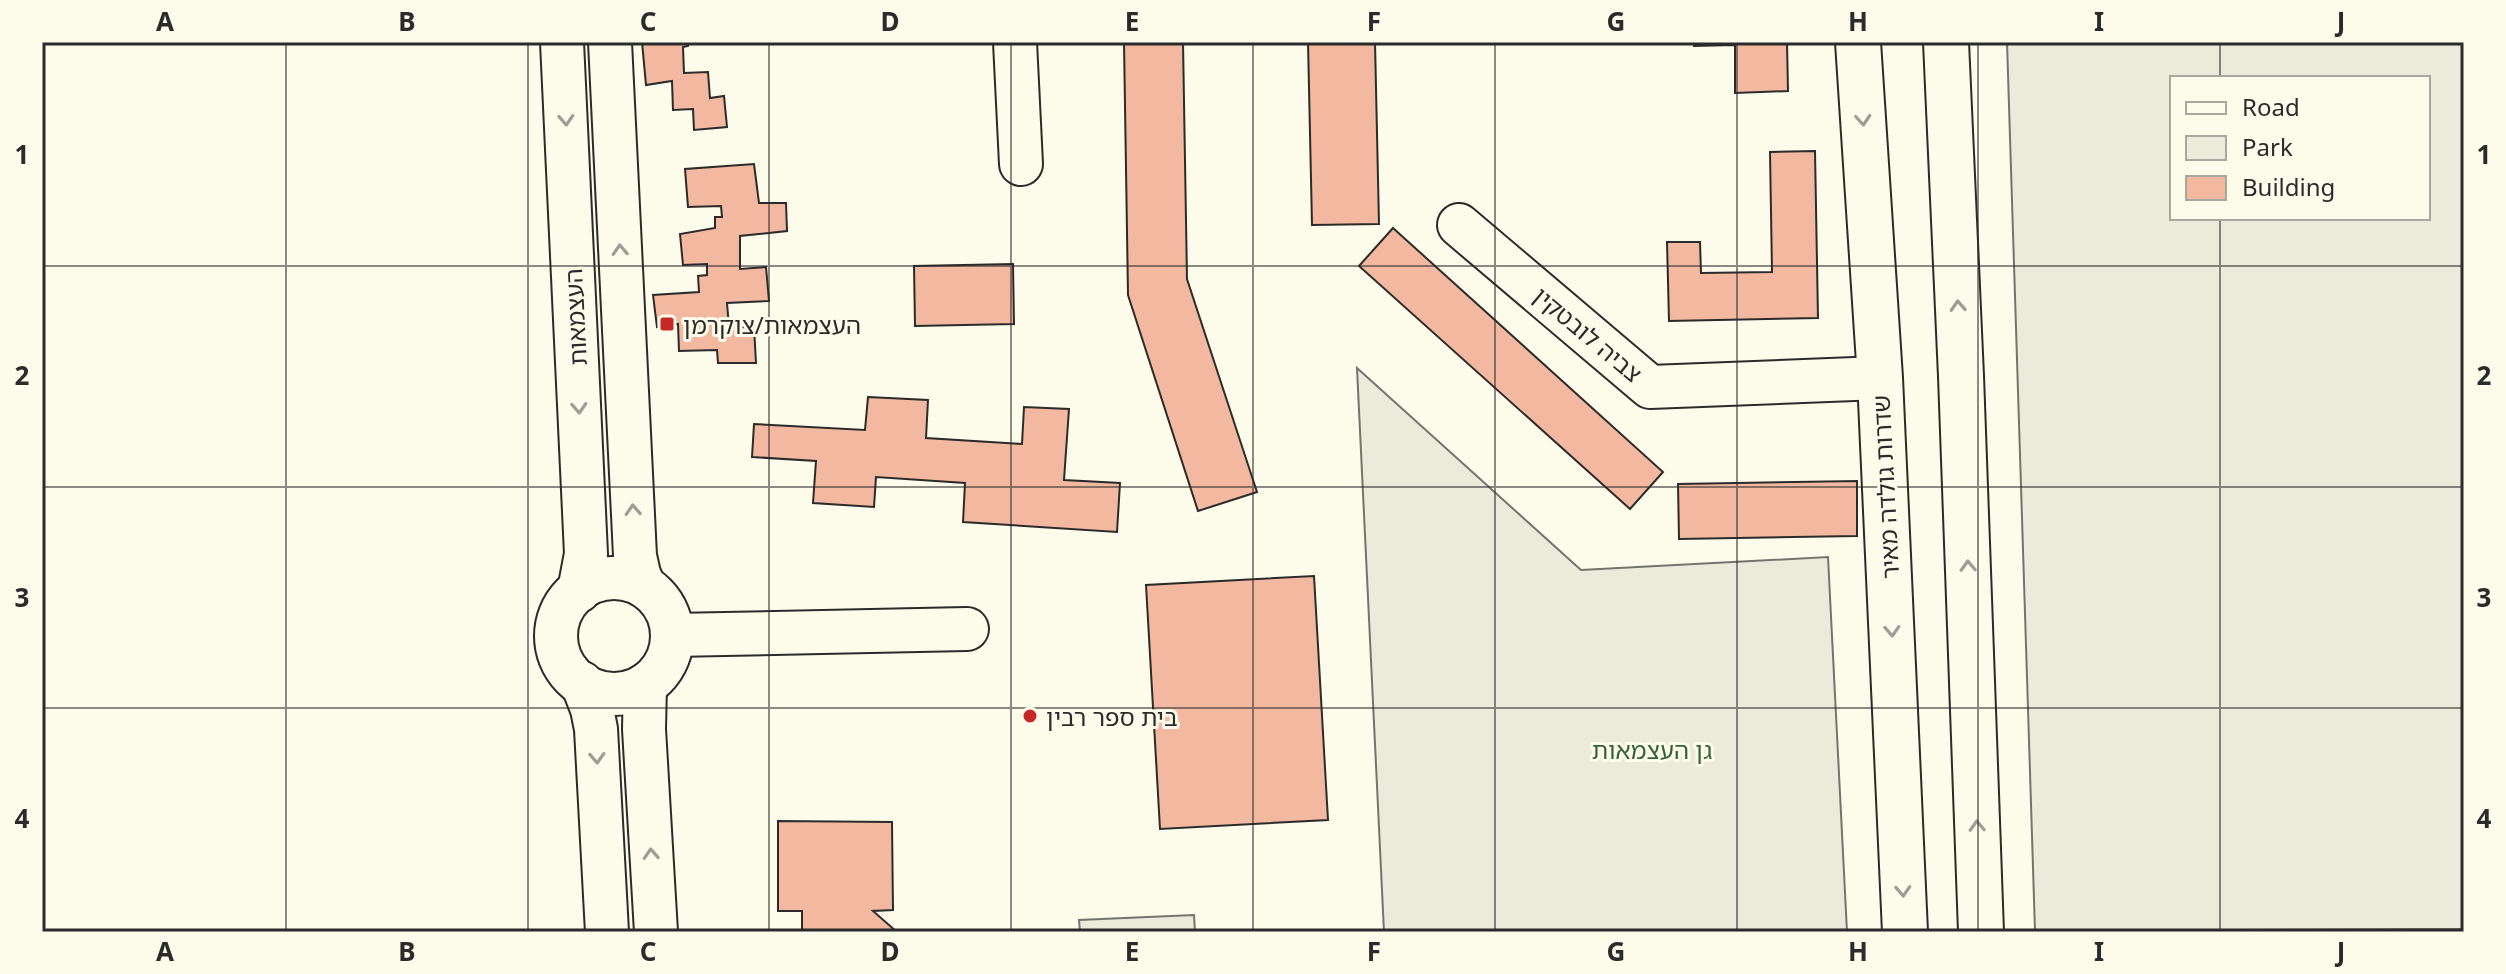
<svg xmlns="http://www.w3.org/2000/svg" width="2506" height="974" viewBox="0 0 2506 974" font-family="'Noto Sans','Noto Sans Hebrew',sans-serif">
	<rect width="100%" height="100%" fill="#fdfbea"/>
	<g fill="#ecebdb" stroke="#74746e" stroke-width="2" fill-rule="evenodd">
		<path d="M2007 42H2464V929L2035 931ZM2172 78H2428V218H2172Z"/>
		<path d="M1357 368 1581 570 1828 557 1847 932H1384Z"/>
		<path d="M1194 915 1195 932H1080L1079 920Z"/>
	</g>
	<g fill="#f2b8a0" stroke="#2b2b2b" stroke-width="2">
		<path d="M642 42H688V46L683 47 684 73 708 72 710 98 724 96 727 127 694 130 693 109 673 110 672 81 646 85Z"/>
		<path d="M1124 42H1183L1187 279 1257 492 1198 511 1128 295Z"/>
		<path d="M1308 42H1375L1379 224 1312 225Z"/>
		<path d="M1694 42H1787L1788 91 1735 93V45L1694 46Z"/>
		<path d="M1815 151 1818 318 1669 321 1667 242H1700L1701 273 1772 272 1770 152Z"/>
		<path d="M754 164 759 203H786L787 231 740 236V269L766 267 769 301 727 303 729 327H754L756 363H718L717 350 679 351 678 324 657 327 653 295 699 292 698 276 707 275V264L683 265 680 234 715 228V217H722L721 206 688 207 685 169Z"/>
		<path d="M1393 228 1663 472 1630 509 1359 266Z"/>
		<path d="M1013 264 1014 324 915 326 914 266Z"/>
		<path d="M868 397 928 400 926 438 1022 444 1024 407 1069 409 1064 480 1120 483 1117 532 963 522 965 483 876 477 874 507 813 503 816 461 752 457 754 424 865 430Z"/>
		<path d="M1857 481V536L1679 539 1678 484Z"/>
		<path d="M1314 576 1328 820 1160 829 1146 585Z"/>
		<path d="M778 821 892 822 893 910 873 911 897 932H802V911H778Z"/>
	</g>
	<g fill="none" stroke-linecap="round" stroke-linejoin="round">
		<g stroke="#2b2b2b" stroke-width="46">
			<g id="minor">
				<path d="M562 42 586 554 579 591"/>
				<path d="M610 42 635 556 639 574 644 586"/>
				<path d="M1015 42 1021 164"/>
				<path d="M1459 225 1650 387 1880 378"/>
				<circle cx="614" cy="636" r="58"/>
				<path d="M673 635 967 629"/>
				<path d="M582 683 592 709 596 729 607 932"/>
				<path d="M645 685 644 729 656 932"/>
			</g>
		</g>
		<g stroke="#2b2b2b" stroke-width="48">
			<g id="major">
				<path d="M1858 42 1880 378 1905 932"/>
				<path d="M1946 42 1961 376 1981 932"/>
			</g>
		</g>
		<use href="#minor" stroke="#fdfbea" stroke-width="42"/>
		<use href="#major" stroke="#fdfbea" stroke-width="44"/>
	</g>
	<defs><path id="oneway-chevron" d="M-2-3.5L2.5 0L-2 3.5" fill="none" stroke-width="1.6" stroke-linecap="round" stroke-linejoin="round" transform="scale(2)"/></defs>
	<g stroke="#9e9d94">
		<use href="#oneway-chevron" transform="translate(566 120) rotate(87)"/>
		<use href="#oneway-chevron" transform="translate(1863 120) rotate(86)"/>
		<use href="#oneway-chevron" transform="translate(620 250) rotate(-93)"/>
		<use href="#oneway-chevron" transform="translate(1958 306) rotate(-93)"/>
		<use href="#oneway-chevron" transform="translate(579 408) rotate(87)"/>
		<use href="#oneway-chevron" transform="translate(633 510) rotate(-93)"/>
		<use href="#oneway-chevron" transform="translate(1968 566) rotate(-92)"/>
		<use href="#oneway-chevron" transform="translate(1892 631) rotate(87)"/>
		<use href="#oneway-chevron" transform="translate(597 758) rotate(87)"/>
		<use href="#oneway-chevron" transform="translate(1977 826) rotate(-92)"/>
		<use href="#oneway-chevron" transform="translate(651 854) rotate(-93)"/>
		<use href="#oneway-chevron" transform="translate(1903 891) rotate(87)"/>
	</g>
	<path fill="none" stroke="#2b2b2b" stroke-width="2" stroke-opacity="0.55" d="M286 42V932M528 42V932M769 42V932M1011 42V932M1253 42V932M1495 42V932M1737 42V932M1978 42V932M2220 42V78M2220 218V932M42 266H2464M42 487H2464M42 708H2464"/>
	<g fill="#c62828" stroke="#fdfbea" stroke-width="3">
		<rect x="659" y="316" width="16" height="16" rx="4"/>
		<circle cx="1030" cy="716" r="8"/>
	</g>
	<g text-anchor="middle" dominant-baseline="central" stroke-width="6" stroke-linejoin="round" paint-order="stroke">
		<g font-size="24" fill="#2b2b2b" stroke="#fdfbea">
			<text transform="translate(575 317) rotate(-93)">העצמאות</text>
			<text transform="translate(1588 334) rotate(40)">צביה לובטקין</text>
			<text transform="translate(1885 487) rotate(-93)">שדרות גולדה מאיר</text>
		</g>
		<g font-size="24" fill="#2b2b2b" stroke="#fdfbea" text-anchor="start">
			<text x="683" y="324">העצמאות/צוקרמן</text>
			<text x="1046" y="716">בית ספר רבין</text>
		</g>
		<g font-size="24" fill="#34623c" stroke="#fdfbea">
			<text x="1652" y="749">גן העצמאות</text>
		</g>
	</g>
	<rect width="2506" height="974" fill="none" stroke="#fdfbea" stroke-width="88"/>
	<rect x="2170" y="76" width="260" height="144" fill="#fdfbea" stroke="#a9a89e" stroke-width="2"/>
	<rect x="2186" y="102" width="40" height="12" fill="#fdfbea" stroke="#a9a89e" stroke-width="2"/>
	<text x="2242" y="116" font-size="24" fill="#2b2b2b">Road</text>
	<rect x="2186" y="136" width="40" height="24" fill="#ecebdb" stroke="#a9a89e" stroke-width="2"/>
	<text x="2242" y="156" font-size="24" fill="#2b2b2b">Park</text>
	<rect x="2186" y="176" width="40" height="24" fill="#f2b8a0" stroke="#a9a89e" stroke-width="2"/>
	<text x="2242" y="196" font-size="24" fill="#2b2b2b">Building</text>
	<rect x="44" y="44" width="2418" height="886" fill="none" stroke="#2b2b2b" stroke-width="3"/>
	<g font-size="26" text-anchor="middle" font-weight="bold" fill="#2b2b2b">
		<text x="165" y="31">A</text>
		<text x="407" y="31">B</text>
		<text x="648" y="31">C</text>
		<text x="890" y="31">D</text>
		<text x="1132" y="31">E</text>
		<text x="1374" y="31">F</text>
		<text x="1616" y="31">G</text>
		<text x="1858" y="31">H</text>
		<text x="2099" y="31">I</text>
		<text x="2341" y="31">J</text>
		<text x="22" y="164">1</text>
		<text x="2484" y="164">1</text>
		<text x="22" y="385">2</text>
		<text x="2484" y="385">2</text>
		<text x="22" y="607">3</text>
		<text x="2484" y="607">3</text>
		<text x="22" y="828">4</text>
		<text x="2484" y="828">4</text>
		<text x="165" y="961">A</text>
		<text x="407" y="961">B</text>
		<text x="648" y="961">C</text>
		<text x="890" y="961">D</text>
		<text x="1132" y="961">E</text>
		<text x="1374" y="961">F</text>
		<text x="1616" y="961">G</text>
		<text x="1858" y="961">H</text>
		<text x="2099" y="961">I</text>
		<text x="2341" y="961">J</text>
	</g>
</svg>
